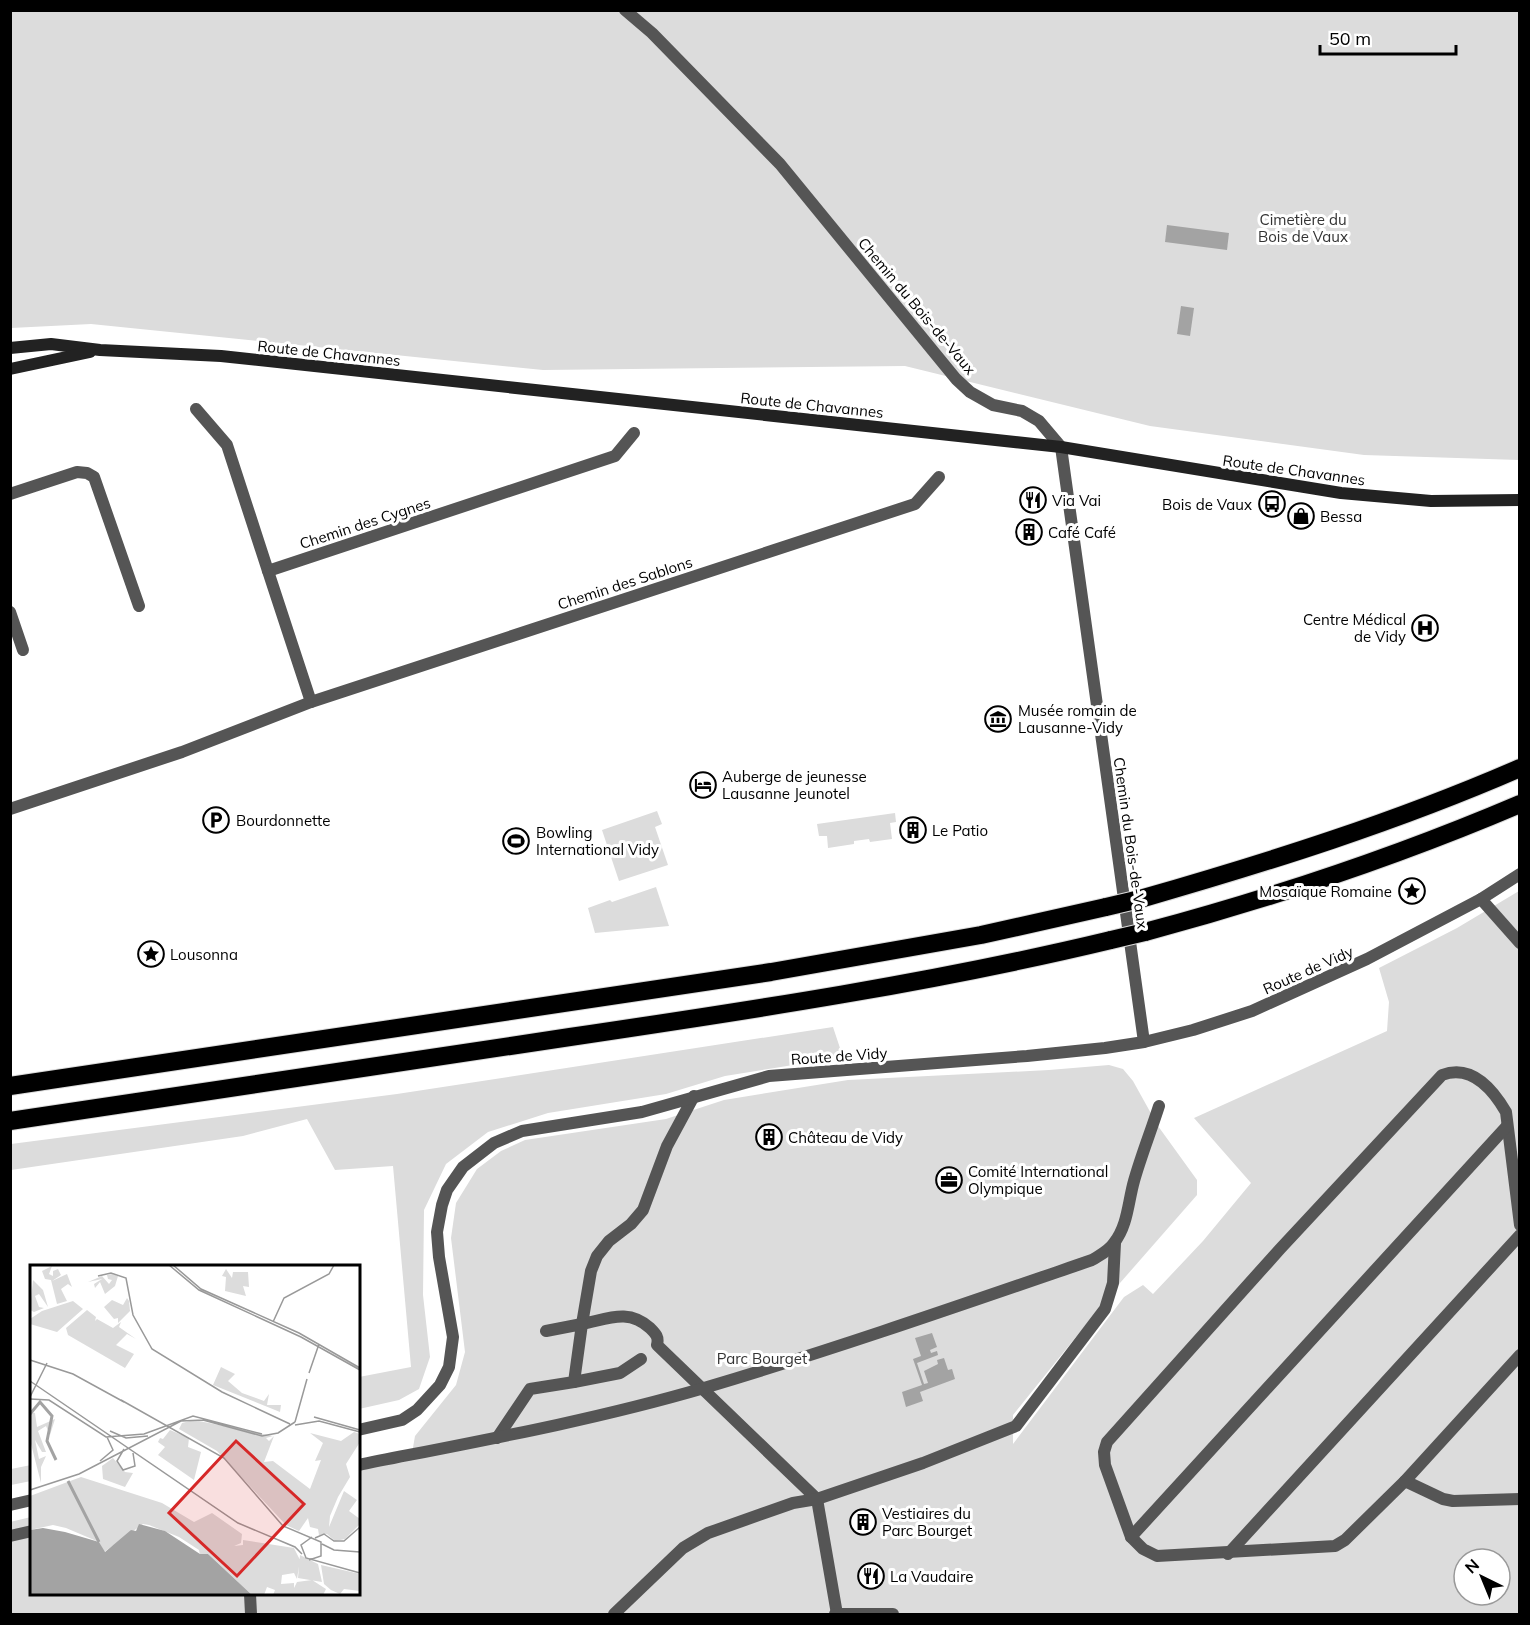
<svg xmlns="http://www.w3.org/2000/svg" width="1530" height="1625" viewBox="0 0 1530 1625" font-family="Mulish,sans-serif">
	<rect width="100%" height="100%" fill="#fff"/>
	<g fill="#dcdcdc" fill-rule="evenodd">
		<path d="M11 11H1519V460L1364 455 1150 426 905 366 543 370 91 324 11 328Z"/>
		<path d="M657 811 662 824 655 827 668 865 619 881 602 830Z"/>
		<path d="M895 813 896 822 890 823 892 839 870 842 869 839 854 841V844L828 848 827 836H819L817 824Z"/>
		<path d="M656 887 669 926 595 933 588 908 610 900 612 902Z"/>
		<path d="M1519 891V1614H11L10 1522 31 1517 32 1594H358L359 1466 411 1459 415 1436 456 1385 465 1352 451 1238 456 1203 477 1169 501 1151 525 1140 666 1119 724 1100 848 1080 1049 1070 1109 1065 1123 1069 1133 1081 1158 1126 1197 1180V1195L1113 1291 1013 1415V1444L1124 1297 1143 1285 1153 1294 1203 1241 1251 1183 1194 1118 1387 1031 1389 1002 1379 968 1457 928ZM1464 1559H1500V1595H1464Z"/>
		<path d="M833 1027 843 1057 725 1076 666 1094 548 1113 488 1132 446 1164 424 1210 423 1295 430 1357 419 1389 399 1400 359 1409V1377L411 1367 393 1166 335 1170 307 1119 243 1136 11 1170V1144L397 1094Z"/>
		<path d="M31 1465V1481L11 1485V1469Z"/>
	</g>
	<g fill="#a3a3a3">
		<path d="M1167 225 1229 233 1227 250 1165 242Z"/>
		<path d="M1181 306 1194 308 1190 336 1177 334Z"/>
		<path d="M932 1333 937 1347 930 1350 931 1353 937 1351 938 1355 917 1363 924 1384 928 1383 924 1371 938 1364 937 1360 944 1358 948 1370 952 1369 955 1379 920 1392 923 1401 906 1407 902 1392 922 1385 913 1359 921 1356 915 1338Z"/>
	</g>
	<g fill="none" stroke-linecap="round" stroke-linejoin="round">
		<g stroke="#dbdbdb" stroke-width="20">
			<g id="motorway">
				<path d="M1140 899C1269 862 1396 822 1520 768"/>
				<path d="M1145 932C1272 898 1398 856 1520 804"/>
				<path d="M10 1086 771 972 981 935 1106 907"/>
				<path d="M10 1121C197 1093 384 1065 570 1037 752 1010 932 983 1111 940"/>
			</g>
		</g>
		<g stroke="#555" stroke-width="12">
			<path d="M10 494 77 472 87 473 94 477 139 606"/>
			<path d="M10 612 23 650"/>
			<path d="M1481 899 1520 943"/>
			<path d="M694 1096 667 1146 643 1210 631 1224 609 1241 597 1256 591 1271 582 1324C608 1319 628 1308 650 1328 656 1334 659 1337 657 1345L817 1499 837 1614"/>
			<path d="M574 1382 620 1373 641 1359"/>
			<path d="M497 1438 530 1389 574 1382 582 1324 546 1331"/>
			<path d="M358 1465C474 1442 591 1421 704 1388 835 1349 964 1304 1092 1260 1100 1255 1109 1251 1114 1243 1128 1225 1128 1202 1134 1181 1141 1156 1151 1131 1159 1106"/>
			<path d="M10 1536 32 1531"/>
			<path d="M250 1594 251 1614"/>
			<path d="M614 1614 683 1548 708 1533 793 1503 817 1499 923 1463 1016 1426 1105 1309 1113 1283 1115 1243"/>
			<path d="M835 1614H893"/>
		</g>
		<g stroke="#555" stroke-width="12">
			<path d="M625 10 652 33 780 164 956 379 970 392 993 405 1022 411 1039 421 1061 447 1144 1042"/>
			<path d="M196 409 227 445 268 571 615 456 634 433"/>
			<path d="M268 571 311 702"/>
			<path d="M10 809 182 752 311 702 915 504 939 477"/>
			<path d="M1520 1225 1506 1112C1492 1088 1471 1064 1442 1075L1280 1249 1107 1442 1104 1452 1105 1465 1131 1537 1143 1549 1157 1556 1335 1546 1345 1540 1405 1481 1443 1499 1453 1501 1520 1499"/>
			<path d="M358 1430 402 1420 417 1410 440 1385 449 1367 453 1337 439 1257 437 1232 442 1205 447 1190 463 1167 494 1143 522 1131 642 1112 769 1076 1027 1056 1105 1048 1144 1042 1193 1030 1252 1011 1367 959 1481 899 1520 874"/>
			<path d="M1405 1481 1520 1355"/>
			<path d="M10 1505 32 1500"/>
			<path d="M1131 1537 1507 1126"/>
			<path d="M1228 1554 1520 1235"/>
		</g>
		<g stroke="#222" stroke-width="12">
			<path d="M10 348 51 344 100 350 221 356 1061 447 1341 493 1431 501 1520 500"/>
			<path d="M10 369 90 352"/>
		</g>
		<use href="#motorway" stroke="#000" stroke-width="18"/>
		<g stroke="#dbdbdb" stroke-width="20" stroke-linecap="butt">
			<g id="motorway-bridge">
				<path d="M1106 907 1140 899"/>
				<path d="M1111 940 1145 932"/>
			</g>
		</g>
		<use href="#motorway-bridge" stroke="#000" stroke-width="18"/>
	</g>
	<defs>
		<g id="restaurant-ring" transform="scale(1.35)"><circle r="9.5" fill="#fff" stroke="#000" stroke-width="1.5"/><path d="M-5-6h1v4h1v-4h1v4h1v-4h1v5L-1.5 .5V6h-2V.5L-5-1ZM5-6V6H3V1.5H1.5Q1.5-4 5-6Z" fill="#000"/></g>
		<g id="bus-ring" transform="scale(1.35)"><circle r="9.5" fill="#fff" stroke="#000" stroke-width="1.5"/><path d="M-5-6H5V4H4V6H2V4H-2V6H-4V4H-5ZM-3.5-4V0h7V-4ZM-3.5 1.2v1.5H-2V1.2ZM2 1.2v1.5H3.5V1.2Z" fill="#000"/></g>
		<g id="shop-ring" transform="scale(1.35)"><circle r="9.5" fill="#fff" stroke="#000" stroke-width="1.5"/><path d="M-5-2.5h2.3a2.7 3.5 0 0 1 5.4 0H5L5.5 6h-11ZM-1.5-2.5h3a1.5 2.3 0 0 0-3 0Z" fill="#000"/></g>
		<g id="building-ring" transform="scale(1.35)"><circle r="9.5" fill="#fff" stroke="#000" stroke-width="1.5"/><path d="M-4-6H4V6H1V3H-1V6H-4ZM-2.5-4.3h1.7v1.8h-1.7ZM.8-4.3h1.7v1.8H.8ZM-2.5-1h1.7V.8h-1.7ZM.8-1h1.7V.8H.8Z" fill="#000"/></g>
		<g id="hospital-ring" transform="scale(1.35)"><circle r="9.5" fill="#fff" stroke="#000" stroke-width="1.5"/><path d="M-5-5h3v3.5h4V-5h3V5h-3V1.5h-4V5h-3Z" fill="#000"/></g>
		<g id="museum-ring" transform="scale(1.35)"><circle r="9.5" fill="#fff" stroke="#000" stroke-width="1.5"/><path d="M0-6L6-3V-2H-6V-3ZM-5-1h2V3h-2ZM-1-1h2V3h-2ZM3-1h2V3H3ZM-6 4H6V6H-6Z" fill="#000"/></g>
		<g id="hotel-ring" transform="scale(1.35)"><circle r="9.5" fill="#fff" stroke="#000" stroke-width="1.5"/><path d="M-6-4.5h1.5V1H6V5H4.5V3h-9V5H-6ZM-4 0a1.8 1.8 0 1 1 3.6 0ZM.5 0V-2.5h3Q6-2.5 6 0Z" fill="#000"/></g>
		<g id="parking-ring" transform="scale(1.35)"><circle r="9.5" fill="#fff" stroke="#000" stroke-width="1.5"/><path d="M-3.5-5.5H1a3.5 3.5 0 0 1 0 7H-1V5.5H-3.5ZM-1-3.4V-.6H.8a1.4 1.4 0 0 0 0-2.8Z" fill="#000"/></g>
		<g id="stadium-ring" transform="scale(1.35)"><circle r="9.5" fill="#fff" stroke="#000" stroke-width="1.5"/><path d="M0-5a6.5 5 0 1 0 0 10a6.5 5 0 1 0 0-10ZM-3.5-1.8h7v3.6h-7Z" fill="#000"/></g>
		<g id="sight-ring" transform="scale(1.35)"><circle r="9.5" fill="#fff" stroke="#000" stroke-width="1.5"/><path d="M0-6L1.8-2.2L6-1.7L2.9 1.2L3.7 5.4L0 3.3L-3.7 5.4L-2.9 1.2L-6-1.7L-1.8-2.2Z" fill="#000"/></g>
		<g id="office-ring" transform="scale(1.35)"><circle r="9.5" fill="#fff" stroke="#000" stroke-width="1.5"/><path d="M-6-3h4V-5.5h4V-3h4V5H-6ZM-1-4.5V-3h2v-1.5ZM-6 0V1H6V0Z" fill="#000"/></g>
	</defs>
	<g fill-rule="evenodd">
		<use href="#restaurant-ring" x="1033" y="500"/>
		<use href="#bus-ring" x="1272" y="504"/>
		<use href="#shop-ring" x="1301" y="516"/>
		<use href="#building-ring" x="1029" y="532"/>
		<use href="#hospital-ring" x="1425" y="628"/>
		<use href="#museum-ring" x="998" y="719"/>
		<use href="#hotel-ring" x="703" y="785"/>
		<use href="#parking-ring" x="216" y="820"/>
		<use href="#building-ring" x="913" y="830"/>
		<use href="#stadium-ring" x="516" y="841"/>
		<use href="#sight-ring" x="1412" y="891"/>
		<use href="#sight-ring" x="151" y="954"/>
		<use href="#building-ring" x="769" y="1137"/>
		<use href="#office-ring" x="949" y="1180"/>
		<use href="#building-ring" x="863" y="1522"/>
		<use href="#restaurant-ring" x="871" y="1576"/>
	</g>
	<g text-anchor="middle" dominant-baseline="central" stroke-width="6" stroke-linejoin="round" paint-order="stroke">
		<g font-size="15" fill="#333" stroke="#fff">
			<text x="1303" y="219">Cimetière du<tspan x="1303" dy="17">Bois de Vaux</tspan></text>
			<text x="762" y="1358">Parc Bourget</text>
		</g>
		<g font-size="15" fill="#000" stroke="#fff">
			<text transform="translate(917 306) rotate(50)">Chemin du Bois-de-Vaux</text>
			<text transform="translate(329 353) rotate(6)">Route de Chavannes</text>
			<text transform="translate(812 405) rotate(6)">Route de Chavannes</text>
			<text transform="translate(1294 470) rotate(8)">Route de Chavannes</text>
			<text transform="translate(365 523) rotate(-18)">Chemin des Cygnes</text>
			<text transform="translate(625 583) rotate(-18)">Chemin des Sablons</text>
			<text transform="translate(1131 843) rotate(82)">Chemin du Bois-de-Vaux</text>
			<text transform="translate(1308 970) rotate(-24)">Route de Vidy</text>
			<text transform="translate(839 1056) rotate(-4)">Route de Vidy</text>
		</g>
		<g font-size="15" fill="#000" stroke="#fff" text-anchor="start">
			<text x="1052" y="500">Via Vai</text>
			<text x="1252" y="504" text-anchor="end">Bois de Vaux</text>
			<text x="1320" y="516">Bessa</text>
			<text x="1048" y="532">Café Café</text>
			<text x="1406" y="619" text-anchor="end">Centre Médical<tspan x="1406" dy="17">de Vidy</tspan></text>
			<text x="1018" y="710">Musée romain de<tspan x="1018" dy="17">Lausanne-Vidy</tspan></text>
			<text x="722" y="776">Auberge de jeunesse<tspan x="722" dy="17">Lausanne Jeunotel</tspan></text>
			<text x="236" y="820">Bourdonnette</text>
			<text x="932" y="830">Le Patio</text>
			<text x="536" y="832">Bowling<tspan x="536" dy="17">International Vidy</tspan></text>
			<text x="1392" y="891" text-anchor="end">Mosaïque Romaine</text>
			<text x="170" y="954">Lousonna</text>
			<text x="788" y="1137">Château de Vidy</text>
			<text x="968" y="1171">Comité International<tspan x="968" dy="17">Olympique</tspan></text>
			<text x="882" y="1513">Vestiaires du<tspan x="882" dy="17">Parc Bourget</tspan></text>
			<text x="890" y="1576">La Vaudaire</text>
		</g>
	</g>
	<g transform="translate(30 1265)">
		<rect width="330" height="330" fill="#fff"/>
		<path d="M22 1 19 9 23 11V6L28 4 31 10 22 16 37 9 42 22 38 19 31 24 37 36 27 39 21 15 15 14 12 6ZM196 4 202 13 203 7H218L219 22 213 21 216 31 195 26 196 12 192 11ZM82 9 88 11 85 21 75 29 70 17 65 23 64 19 72 14 58 17 72 11 79 19 82 15 78 14 77 10ZM3 15 13 25 18 42 9 29 5 31 9 42 14 43 4 47 0 45ZM97 33 99 36 100 46 88 58V53L84 54 74 42 82 35 93 40ZM43 36 53 44 27 67 0 59V54L12 46ZM57 45 66 52 65 56 67 54 83 63 91 57 89 62 106 74 97 69 86 80 104 89 95 103 38 70 36 63ZM191 102 205 109 198 116 212 128 234 136 239 129 237 140H251L250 147 183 120ZM0 147 5 148 7 162 25 154 20 170 16 161 8 166 16 187H12L5 175 9 194 16 191 11 202V218L0 175ZM164 155 243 171 236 173 239 176 244 171 234 197 243 196 280 224 291 195 285 196 293 178 280 168 311 176 324 167 330 169V177L316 199 320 212 308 232 300 251 299 262 314 226 327 235 319 246 330 254V259L315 274 305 276 297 269 289 270 288 264 280 262 278 253 269 266 256 260 187 186 149 164 152 158ZM140 165 159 173 158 182 171 187 164 215 128 190 135 182 128 177 130 173 133 174ZM83 193 95 207 103 208 95 222 73 214 72 201ZM51 212 132 238 164 257 182 248 212 269 211 278 204 281 213 280V275L264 283 270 295 267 314 264 308 252 310 251 319 264 318V323L267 317 282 315 296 324 293 330H243L245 325 237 322 234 330H222L178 289 170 290 169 285 149 272 119 260 113 259 74 287 69 277 36 263 23 260 0 265V231ZM270 290 288 299 292 317 268 313ZM291 300 330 309V326L314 324 310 329 301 325 294 319Z" fill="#dcdcdc"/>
		<path d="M109 259 135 266 170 289H178L222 330H0V265L13 263 35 267 69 277 75 287 101 265 106 266Z" fill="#a3a3a3"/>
		<path fill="none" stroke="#a3a3a3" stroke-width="3" d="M0 149 10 137 22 151 17 176 26 195M38 216 69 277"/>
		<path fill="none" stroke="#999" stroke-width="1.5" d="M139 0 169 25 271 72 330 105M143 0 171 24 269 68 330 103M68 11 81 8 96 13 103 50 122 84 192 127 260 159M243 57 254 33 299 9 304 0M0 95 43 109 94 137M279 108 289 79M0 116 208 258 265 282 272 289M0 132 17 98M0 134 19 135 76 172 114 169 163 151 232 169M91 135 194 193 253 261 291 277V291L279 295M284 152 330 165M265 157 277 114M265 160 289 156 330 167M80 166 96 173 118 171M94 184 87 196 93 205 105 201 103 188M70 196 83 185 77 172M0 225 49 209 151 156 173 155 232 171 248 168 265 157M282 272 271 280 276 293 330 308M285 273 294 269 304 276H314L330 262M292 279 304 285 330 287"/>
		<path fill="#d62828" fill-opacity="0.15" stroke="#d62828" stroke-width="3" d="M206 176 274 239 207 311 139 248Z"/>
		<rect width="330" height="330" fill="none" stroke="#000" stroke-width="3"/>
	</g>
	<rect width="1530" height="1625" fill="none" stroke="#000000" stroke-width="24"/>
	<g transform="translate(1482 1577) rotate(317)"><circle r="28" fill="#ffffff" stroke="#999999" stroke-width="1.5"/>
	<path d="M0-4.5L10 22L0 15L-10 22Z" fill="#000000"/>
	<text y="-9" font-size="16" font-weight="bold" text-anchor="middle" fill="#000000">N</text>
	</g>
	<path d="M1320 45v9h136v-9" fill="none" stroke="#000000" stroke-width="3"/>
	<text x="1329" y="45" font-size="18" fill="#000000" stroke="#ffffff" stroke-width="4.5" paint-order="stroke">50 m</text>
</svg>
